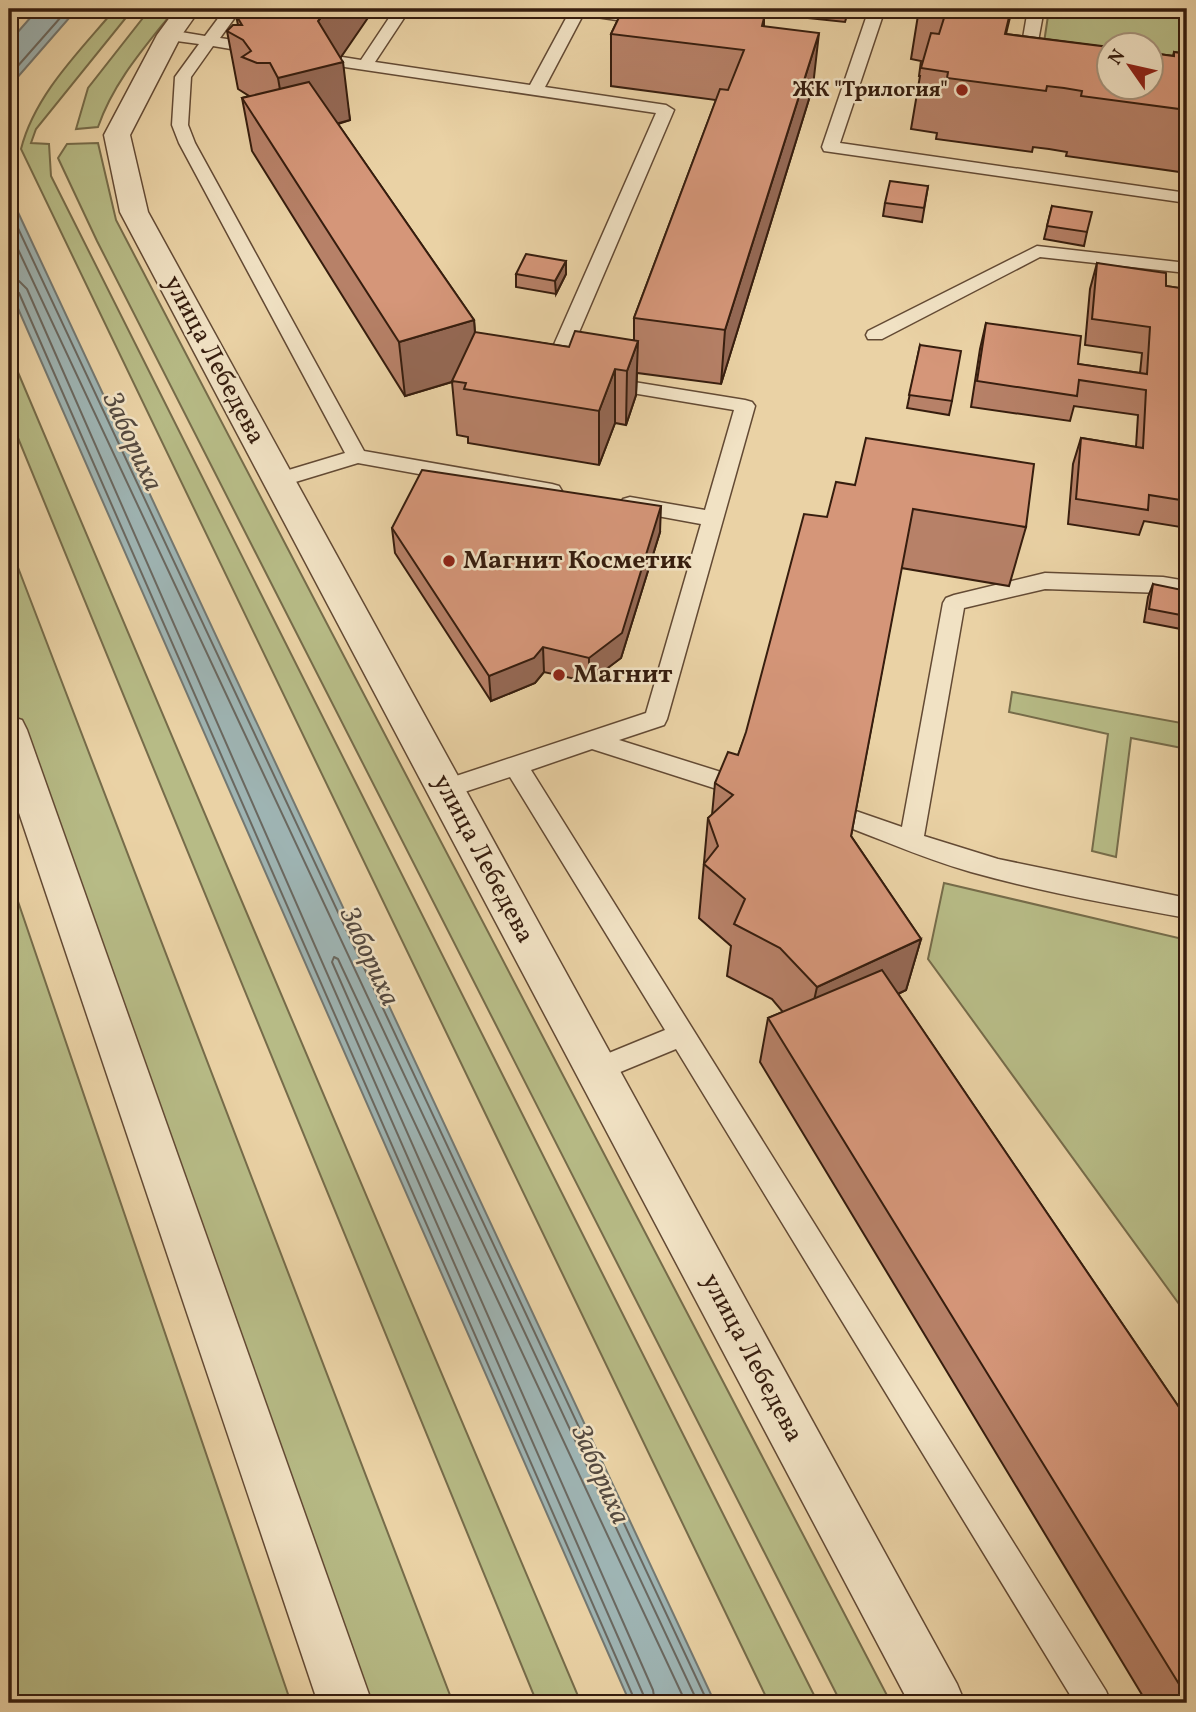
<svg xmlns="http://www.w3.org/2000/svg" width="1196" height="1712" viewBox="0 0 1196 1712" font-family="Vollkorn,serif">
	<rect width="100%" height="100%" fill="#ead2a5"/>
	<filter id="stains"><feTurbulence type="fractalNoise" baseFrequency=".00286" numOctaves="4"/><feColorMatrix values="0 0 0 0 .2 0 0 0 0 .09 0 0 0 0 .02 0 0 0 .5 -.17"/></filter>
	<radialGradient id="worn" r=".72"><stop offset=".6" stop-color="#630" stop-opacity="0"/><stop offset="1" stop-color="#630" stop-opacity=".3"/></radialGradient>
	<g fill="#b7bb86" stroke="#766c4a" stroke-width="2">
		<path d="M115 9H133L36 129 31 143 49 144 51 176 818 1703H769L21 149C35 94 80 51 115 9Z"/>
		<path d="M150 9H175C145 47 114 81 98 127L76 129 88 88Z"/>
		<path d="M1049 9H1187V73L1151 69 1150 46H1108V64L1042 56Z"/>
		<path d="M98 143 116 220 891 1703H841L97 241 58 158 67 144Z"/>
		<path d="M9 351 581 1703H537L9 416Z"/>
		<path d="M9 544 453 1703H345L9 726Z"/>
		<path d="M1012 692 1187 724V749L1131 738 1116 857 1092 851 1108 734 1009 712Z"/>
		<path d="M9 875 291 1703H9Z"/>
		<path d="M944 883 1187 940V1315L928 959Z"/>
	</g>
	<g fill="#9eb4b3" stroke="#747871" stroke-width="2">
		<path d="M38 9H77L9 87V42Z"/>
		<path d="M9 193 715 1703H630L9 288Z"/>
	</g>
	<g fill="none" stroke-linecap="round" stroke-linejoin="round">
		<g stroke="#6a6860" stroke-width="2">
			<path d="M9 76 68 9"/>
			<path d="M9 209 708 1703"/>
			<path d="M9 230 698 1703"/>
			<path d="M9 279 19 281 27 289 643 1694 644 1703"/>
			<path d="M9 288 19 293 636 1703"/>
			<path d="M655 1703 653 1690 332 962 334 957 338 959 686 1703"/>
		</g>
		<g stroke="#634a34" stroke-width="3">
			<g id="service">
				<path d="M225 9H241L220 38 261 44 269 49 261 54 213 46 191 77 188 125 195 143 364 451 552 484 559 486 562 491 559 496 552 498 358 463 279 487 272 485 269 480 272 475 345 453 179 143 172 125 175 77 199 44 169 40 161 35 169 30 205 36Z"/>
				<path d="M395 9H410L375 62 530 85 571 9C591 9 644 8 658 20L650 25 583 15 545 87 666 105 674 110 562 372 564 375 561 379H547L541 374 656 113 311 62 303 57 311 52 361 60Z"/>
				<path d="M869 9H885L840 143 1187 193V203L824 151 822 147Z"/>
				<path d="M1028 9H1044L1034 63 1038 67 1036 70 1026 72 1018 67Z"/>
				<path d="M1037 246 1187 263V273L1040 257 882 339H868L866 335 868 331Z"/>
				<path d="M603 377 745 400 752 402 755 406 667 719 664 725 619 740 756 783 760 790 756 797 748 799 592 749 531 770 1106 1691 1111 1703H1075L676 1049 596 1082 587 1078 583 1070 587 1062 665 1030 510 777 446 798 438 796 434 789 438 782 646 713 701 524 630 511 623 509 620 504 623 499 630 497 705 510 734 410 596 387 593 383 596 379Z"/>
				<path d="M1045 573 1163 577 1187 581V597L1163 593 1045 589 964 608 924 836 998 859 1187 898V918C1115 905 1042 892 971 872 917 857 869 833 816 816L812 809 816 802 824 800 902 827 943 603 946 598 954 595Z"/>
			</g>
		</g>
		<g stroke="#634a34" stroke-width="3">
			<g id="minor">
				<path d="M176 9H200L181 36 130 135 148 212 957 1684 965 1703H909L120 212 104 135 157 35Z"/>
				<path d="M9 716 22 720 27 730 372 1703H318L9 783Z"/>
			</g>
		</g>
		<use href="#service" fill="#f1e2c4" fill-rule="evenodd"/>
		<use href="#minor" fill="#f1e2c4" fill-rule="evenodd"/>
	</g>
	<g fill="#b78168" stroke="#361d0e" stroke-width="2">
		<path d="M623 9H702V10L764 18V26L813 86 721 384 637 373 636 395 626 425 615 423 599 465 468 443V437L457 435 452 382 405 396 252 151 242 98 249 96 238 89 227 31 238 25 236 15 340 58 350 120 338 124 474 320 475 333 569 347 634 340V318L716 100 611 86V34Z"/>
		<path d="M791 9H849L845 22 790 16Z"/>
		<path d="M919 9H1012L1006 34 1173 56 1174 52 1187 54V173L1066 156 1067 152 1049 149 1033 147 1032 152 936 139 937 133 911 129 920 76H919L921 61 911 59Z"/>
		<path d="M928 186 922 222 883 216 885 203Z"/>
		<path d="M1052 206 1087 232 1084 246 1044 239Z"/>
		<path d="M566 261V274L556 294 516 287V274Z"/>
		<path d="M1097 263 1166 286 1185 289V279L1187 273V571L1180 570 1181 527 1144 521 1139 535 1068 524 1073 464 1081 438 1136 447 1138 415 1074 406 1070 421 971 407 980 349 986 323 1078 364 1140 373 1142 353 1085 345 1090 289Z"/>
		<path d="M920 345 952 401 949 415 907 408Z"/>
		<path d="M855 485 1026 527 1009 586 901 568 851 836 921 939 906 990 898 994 1187 1419V1698L1178 1703H1147L760 1062 768 1018 783 1012 772 999 727 976 731 946 699 918 708 818 712 815 715 783 738 755 827 517Z"/>
		<path d="M392 528 660 532 621 658 589 682 544 672 535 683 491 701 395 553Z"/>
		<path d="M1153 584 1186 616 1181 629 1144 622 1148 597Z"/>
	</g>
	<g fill="#956955" stroke="#361d0e" stroke-width="2">
		<path d="M327 9H374L337 63 343 62 350 120 288 137 278 78Z"/>
		<path d="M819 33 813 86 721 384 725 330Z"/>
		<path d="M566 261V274L556 294 555 281Z"/>
		<path d="M474 320 478 374 405 396 399 342Z"/>
		<path d="M638 341 636 395 626 425 627 371Z"/>
		<path d="M615 369V423L599 465V411Z"/>
		<path d="M661 506 660 532 621 658 589 682V658Z"/>
		<path d="M543 647 544 672 535 683 491 701 489 676Z"/>
		<path d="M921 939 906 990 806 1037 817 987Z"/>
	</g>
	<g fill="#d59679" stroke="#361d0e" stroke-width="2">
		<path d="M252 9H327L318 21 343 62 278 78 270 63H257L242 57 251 51 243 40 227 31 233 25H242L236 15Z"/>
		<path d="M623 9H700L699 10 764 18 762 26 819 33 725 330 634 318 720 89 728 90 744 50 611 34Z"/>
		<path d="M931 9H1011L1005 34 1109 47V88H1151V53L1174 56V52L1187 54V110L1081 96 1082 91 1064 88 1047 86 1046 91 947 78 948 72 921 68 931 33 939 34 944 18 929 16Z"/>
		<path d="M309 82 474 320 399 342 242 98Z"/>
		<path d="M890 181 928 186 924 208 885 203Z"/>
		<path d="M1052 206 1092 212 1087 232 1047 226Z"/>
		<path d="M526 254 566 261 555 281 516 274Z"/>
		<path d="M1097 263 1166 273V286L1187 289V501L1149 495 1148 510 1076 499 1081 438 1143 448 1146 390 1079 380 1077 396 977 381 986 323 1081 336 1078 364 1147 374 1150 327 1092 319Z"/>
		<path d="M575 331 638 341 627 371 615 369 599 411 464 389 466 383 452 381 475 332 569 347Z"/>
		<path d="M920 345 961 351 952 401 909 395Z"/>
		<path d="M866 438 1034 464 1026 527 913 509 851 836 921 939 817 987 780 948 734 924 745 899 704 864 718 846 708 818 733 795 715 783 728 752 738 755 746 732 804 514 827 517 836 482 855 485Z"/>
		<path d="M422 470 661 506 622 633 589 658 543 647 534 658 489 676 392 528Z"/>
		<path d="M1153 584 1187 591 1186 616 1149 609Z"/>
		<path d="M882 970 1187 1419V1697L768 1018Z"/>
	</g>
	<g fill="#8f2418" stroke="#f1e2c4" stroke-width="2.5">
		<circle cx="962" cy="90" r="7"/>
		<circle cx="449" cy="561" r="7"/>
		<circle cx="559" cy="675" r="7"/>
	</g>
	<g text-anchor="middle" dominant-baseline="central" stroke-width="5" stroke-linejoin="round" paint-order="stroke">
		<g font-size="21" font-weight="bold" fill="#361d0e" stroke="#f1e2c4" text-anchor="end">
			<text x="948" y="90">ЖК "Трилогия"</text>
		</g>
		<g font-size="26" fill="#361d0e" stroke="#f1e2c4">
			<text transform="translate(214 360) rotate(62)">улица Лебедева</text>
			<text transform="translate(483 859) rotate(62)">улица Лебедева</text>
			<text transform="translate(752 1358) rotate(62)">улица Лебедева</text>
		</g>
		<g font-size="26" font-weight="bold" fill="#361d0e" stroke="#f1e2c4" text-anchor="start">
			<text x="463" y="561">Магнит Косметик</text>
			<text x="573" y="675">Магнит</text>
		</g>
		<g font-size="28" font-style="italic" fill="#554a40" stroke="#f1e2c4">
			<text transform="translate(132 442) rotate(65)">Забориха</text>
			<text transform="translate(369 957) rotate(65)">Забориха</text>
			<text transform="translate(600 1475) rotate(66)">Забориха</text>
		</g>
	</g>
	<rect width="1196" height="1712" fill="none" stroke="#ead2a5" stroke-width="35"/>
	<rect x="10" y="10" width="1175" height="1691" fill="none" stroke="#361d0e" stroke-width="3.5"/>
	<rect x="18" y="18" width="1161" height="1677" fill="none" stroke="#361d0e" stroke-width="2"/>
	<g transform="translate(1130 66) rotate(304)"><circle r="33" fill="#f1e2c4" stroke="#a6937b" stroke-width="2"/>
	<path d="M0-5L12 26L0 18L-12 26Z" fill="#8f2418"/>
	<text y="-10" font-size="19" font-weight="bold" text-anchor="middle" fill="#361d0e">N</text>
	</g>
	<rect width="100%" height="100%" filter="url(#stains)"/>
	<rect width="100%" height="100%" fill="url(#worn)"/>
</svg>
